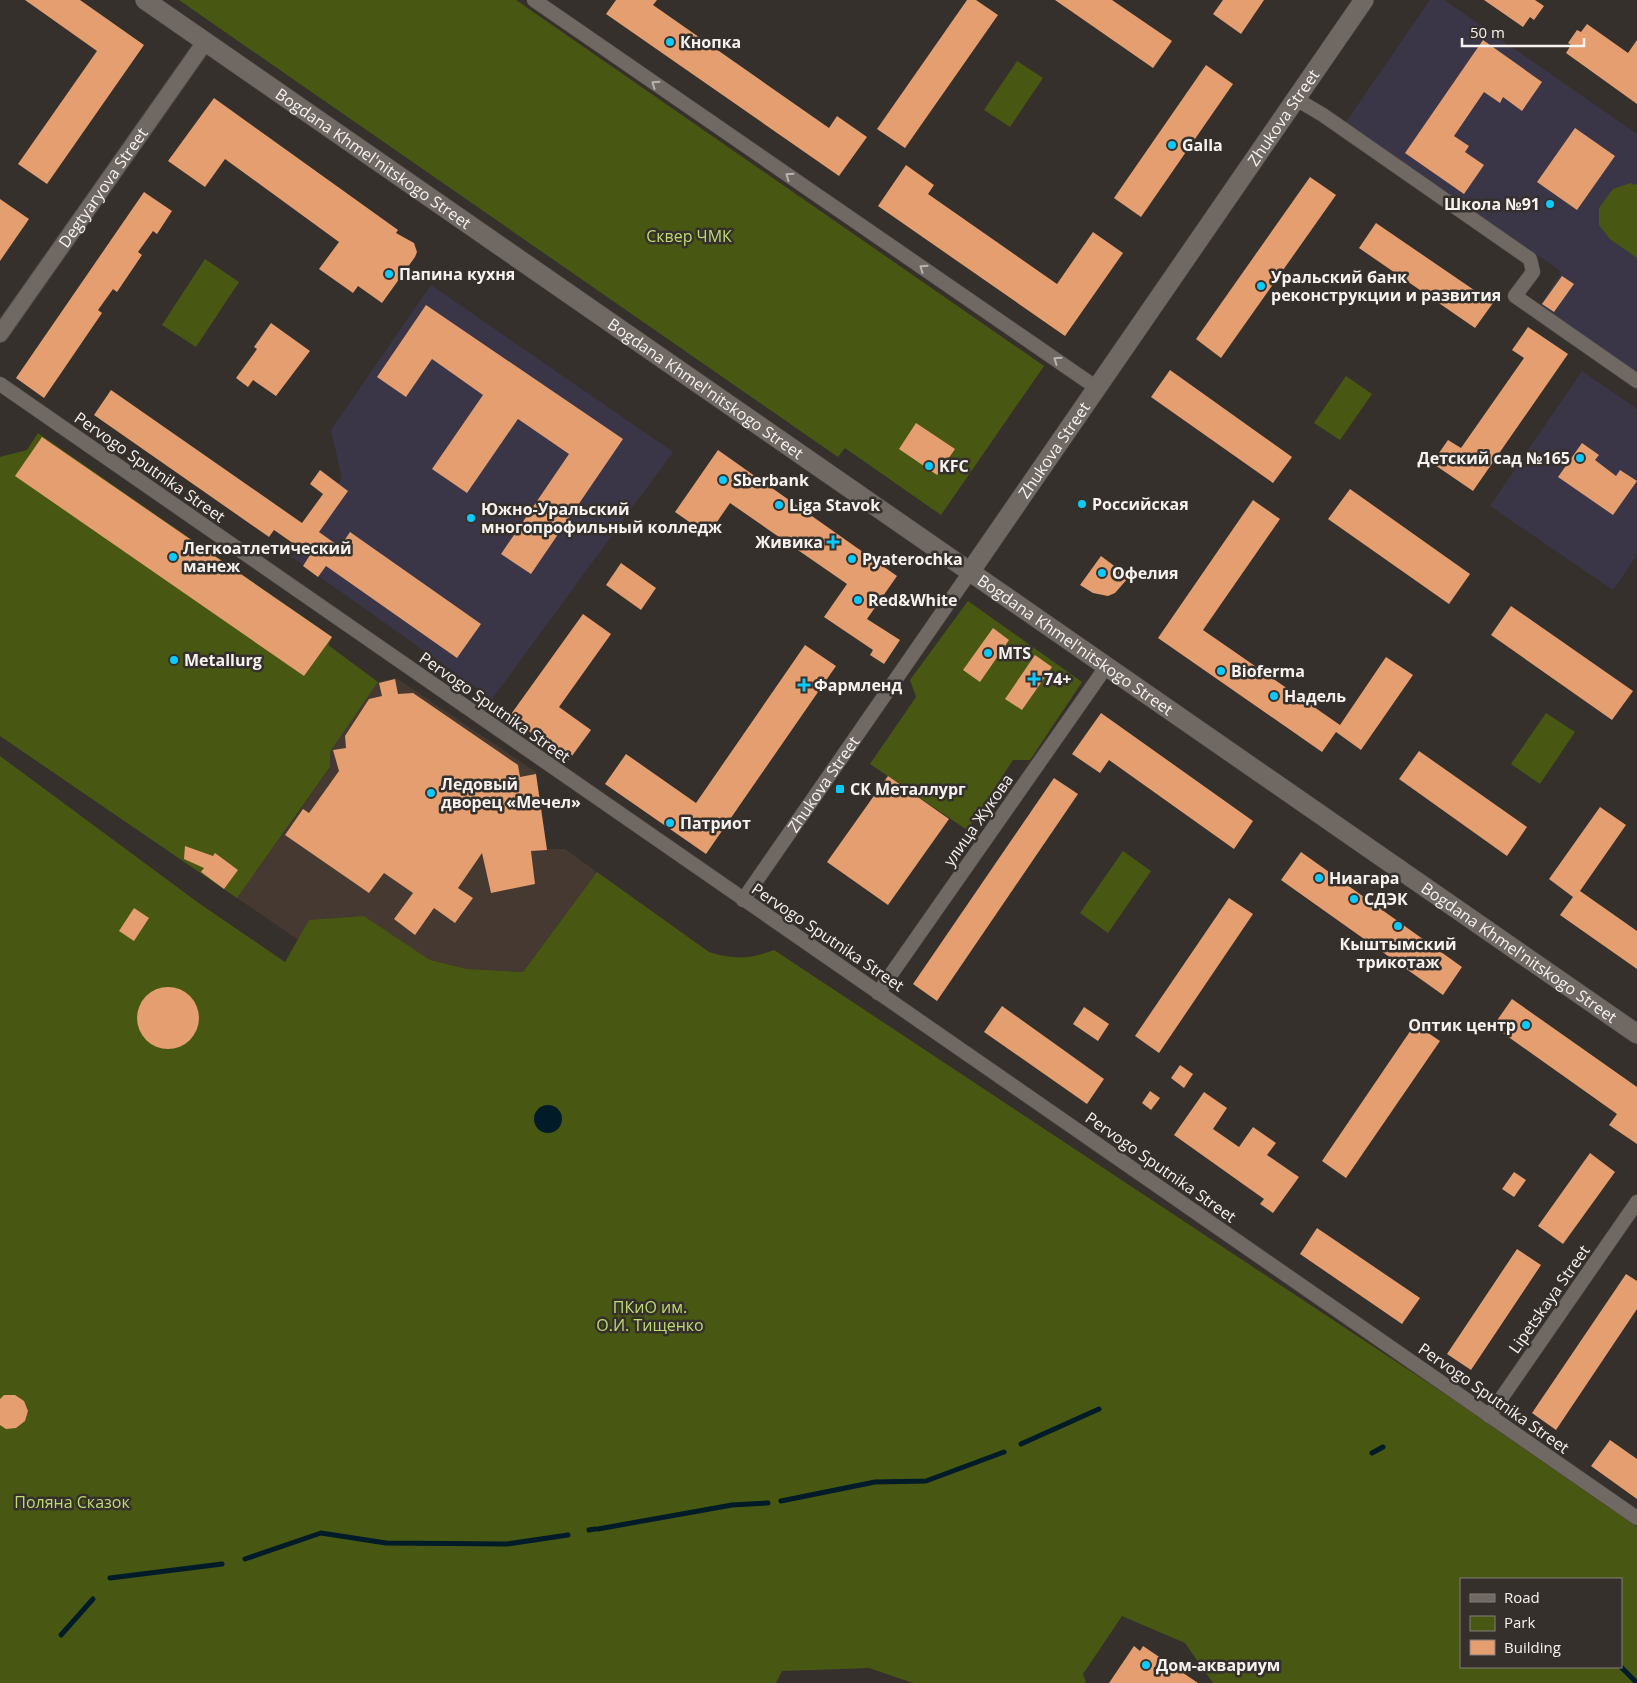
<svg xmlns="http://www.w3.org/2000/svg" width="1637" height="1683" viewBox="0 0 1637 1683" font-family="'Open Sans',sans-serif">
	<rect width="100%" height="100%" fill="#36302c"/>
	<path fill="#453931" d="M396 678 536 772 547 849H565L597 872 523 972 467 969 430 960 364 916 309 947 237 898 330 768V752L378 682Z"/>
	<g fill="#3b3647">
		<path d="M1430 0H1444L1637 134V373L1540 305 1562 272 1346 122Z"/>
		<path d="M431 285 673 452 492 699 292 557 342 478 331 430Z"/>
		<path d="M1582 371 1637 409V555L1613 590 1490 506Z"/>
	</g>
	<g fill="#485812" fill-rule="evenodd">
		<path d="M179 0H516L1044 366 941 515 845 448 838 457Z"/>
		<path d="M1017 61 1043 78 1010 127 984 110Z"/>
		<path d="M1631 183 1637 185V258L1610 239 1599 225V208L1613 189Z"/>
		<path d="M205 259 239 282 196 347 162 325Z"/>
		<path d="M1346 376 1372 394 1340 440 1314 423Z"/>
		<path d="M38 433 332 637 328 645 378 682 330 752V767L237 898 0 736V457L27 450Z"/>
		<path d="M968 601 1082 682 1030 760H1013L967 830 870 764 916 697 910 680Z"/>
		<path d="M1546 713 1575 732 1540 784 1511 764Z"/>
		<path d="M0 756 200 904 285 962 309 920 364 916 430 960 467 969 523 972 597 872 709 952C734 960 750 959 774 950L1448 1396 1637 1527V1683H1213L1185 1643 1122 1616 1083 1674 1086 1683H913L869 1668 782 1671 776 1683H0ZM1461 1579H1621V1667H1461Z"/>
		<path d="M1123 851 1151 871 1108 933 1080 913Z"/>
	</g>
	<circle fill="#021b29" cx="548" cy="1119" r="14"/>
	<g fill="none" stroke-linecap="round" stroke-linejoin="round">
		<g stroke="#021b29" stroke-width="5">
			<path d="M1021 1444 1099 1409"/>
			<path d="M1372 1453 1383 1447"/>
			<path d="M781 1501 875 1482 926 1481 1004 1452"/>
			<path d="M598 1529 732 1505 768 1503"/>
			<path d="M589 1530 595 1529"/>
			<path d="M245 1559 321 1533 386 1543 507 1544 568 1535"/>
			<path d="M110 1578 222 1564"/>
			<path d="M61 1635 93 1599"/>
			<path d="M1621 1667 1637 1683"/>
		</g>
	</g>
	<g fill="#e59e6f">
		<path d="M25 0H80L144 45 47 184 18 164 97 51Z"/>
		<path d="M616 0H657L653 5 829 128 837 116 867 137 839 176 606 14Z"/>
		<path d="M967 0H976L998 15 905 148 877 129Z"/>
		<path d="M1055 0H1112L1172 41 1153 68Z"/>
		<path d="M1223 0H1264L1241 34 1213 14Z"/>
		<path d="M1484 0H1535L1544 6 1534 20 1530 17 1523 27Z"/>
		<path d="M1587 24 1628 53 1637 40V104L1566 53 1571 45 1568 43 1577 30 1581 32Z"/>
		<path d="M1483 40 1542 82 1522 111 1503 97 1500 103 1484 92 1454 136 1469 146 1465 152 1484 165 1464 194 1405 153Z"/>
		<path d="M1206 65 1233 84 1141 217 1114 198Z"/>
		<path d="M214 98 398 230 396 233 414 243 417 252 415 257 382 303 358 286 353 293 319 269 339 242 225 159 205 187 168 161Z"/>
		<path d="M1575 128 1615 156 1577 210 1537 182Z"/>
		<path d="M906 165 934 185 928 194 1057 284 1093 232 1123 253 1065 336 878 206Z"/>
		<path d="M1310 177 1336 195 1221 358 1196 339Z"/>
		<path d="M144 192 172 211 157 234 153 231 138 252 142 255 117 292 113 289 98 310 102 313 44 398 16 378Z"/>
		<path d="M0 199 29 219 0 261Z"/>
		<path d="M1376 223 1493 303 1475 328 1359 248Z"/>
		<path d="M1562 276 1574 284 1554 312 1542 304Z"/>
		<path d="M426 305 623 439 531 574 501 554 569 454 518 419 467 493 432 469 483 395 432 359 406 397 377 377Z"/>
		<path d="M271 323 310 351 276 396 253 380 248 387 236 378 257 349 254 347Z"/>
		<path d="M1528 327 1568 354 1473 491 1432 463 1448 440 1461 448 1524 358 1512 350Z"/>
		<path d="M1170 370 1292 457 1273 483 1151 397Z"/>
		<path d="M111 390 302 523 323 494 310 484 320 470 348 491 319 532 340 547 350 532 481 624 457 658 326 566 318 577 303 566 310 555 274 530 269 537 94 415Z"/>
		<path d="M916 423 955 449 937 475 899 449Z"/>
		<path d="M42 437 332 637 304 676 15 476Z"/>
		<path d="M1582 443 1599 455 1595 460 1616 476 1620 470 1637 481 1613 515 1558 477Z"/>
		<path d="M718 450 897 576 867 619 900 640 884 664 870 655 873 650 824 617 847 584 730 503 708 535 675 512Z"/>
		<path d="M1350 489 1470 574 1449 604 1328 519Z"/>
		<path d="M1253 500 1280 519 1203 630 1340 725 1386 657 1413 675 1361 750 1336 732 1322 752 1158 638Z"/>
		<path d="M1101 556 1129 577 1115 593 1108 596 1093 593 1080 585Z"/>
		<path d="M621 563 656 588 641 610 606 585Z"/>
		<path d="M1511 606 1633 691 1612 720 1491 635Z"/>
		<path d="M583 614 611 634 559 707 591 730 569 760 509 717Z"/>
		<path d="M993 628 1009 640 980 682 963 670Z"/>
		<path d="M805 645 836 666 706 854 605 784 626 754 696 803Z"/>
		<path d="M1035 655 1052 667 1022 710 1005 699Z"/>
		<path d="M395 679 398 694 413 693 518 765 520 777 536 774 547 850 531 851 535 884 491 893 482 853 458 888 473 898 455 923 434 908 415 935 394 919 413 893 384 873 369 893 285 835 303 809 309 813 339 771 333 750 346 748 345 736 369 699 382 696 379 683Z"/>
		<path d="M1101 713 1253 821 1234 849 1109 760 1100 773 1072 754Z"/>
		<path d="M1419 751 1527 827 1507 856 1399 779Z"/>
		<path d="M888 776 949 819 888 905 827 862Z"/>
		<path d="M1054 778 1078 794 937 1001 913 984Z"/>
		<path d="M1600 807 1626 825 1580 891 1637 931V969L1560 915 1573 897 1549 879Z"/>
		<path d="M185 846 213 856 215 853 238 870 224 889 201 872 204 868 184 859Z"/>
		<path d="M1301 852 1462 967 1443 995 1281 880Z"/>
		<path d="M1229 898 1253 914 1159 1053 1135 1036Z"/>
		<path d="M134 908 149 918 134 941 119 931Z"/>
		<circle cx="168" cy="1018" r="31"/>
		<path d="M1512 999 1637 1087V1144L1609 1125 1617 1114 1493 1026Z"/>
		<path d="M1002 1006 1104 1079 1087 1104 984 1032Z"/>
		<path d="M1084 1007 1109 1024 1098 1041 1073 1024Z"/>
		<path d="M1415 1024 1440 1041 1346 1178 1322 1161Z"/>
		<path d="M1180 1065 1193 1074 1184 1088 1171 1078Z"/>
		<path d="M1150 1091 1160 1098 1151 1110 1142 1103Z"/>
		<path d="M1204 1092 1227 1108 1213 1129 1239 1147 1253 1127 1276 1143 1267 1155 1299 1177 1273 1213 1260 1204 1264 1199 1174 1135Z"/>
		<path d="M1590 1153 1615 1172 1563 1244 1538 1226Z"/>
		<path d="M1514 1172 1526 1180 1514 1197 1502 1189Z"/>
		<path d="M1317 1228 1420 1298 1402 1324 1300 1254Z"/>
		<path d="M1517 1249 1541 1265 1471 1370 1447 1354Z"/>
		<path d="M1626 1274 1637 1281V1309L1556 1430 1532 1413Z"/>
		<path d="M4 1395H15L24 1401 28 1411 25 1421 16 1428 6 1429 0 1425V1399Z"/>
		<path d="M1610 1440 1637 1459V1499L1591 1466Z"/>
		<path d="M1134 1646 1140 1651 1143 1646 1198 1683H1109Z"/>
	</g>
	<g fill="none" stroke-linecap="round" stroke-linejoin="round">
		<g stroke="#524c4a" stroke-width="15">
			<g id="minor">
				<path d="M534 0 1097 388"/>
				<path d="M1296 99 1323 115 1530 259 1533 272 1515 296 1637 381"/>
				<path d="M0 384 1637 1518"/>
				<path id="s1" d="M743 900 970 572"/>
				<path d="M878 993 1106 667"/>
				<path d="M1489 1416 1637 1202"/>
			</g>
		</g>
		<g stroke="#524c4a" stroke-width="18">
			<g id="tertiary">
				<path id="s2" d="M0 334 205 42"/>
			</g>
		</g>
		<g stroke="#524c4a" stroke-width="20">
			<g id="secondary">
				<path id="s3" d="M145 0 1637 1034"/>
				<path id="s4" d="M970 572 1364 0"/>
			</g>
		</g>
		<use href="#minor" stroke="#6f6863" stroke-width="14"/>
		<use href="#tertiary" stroke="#6f6863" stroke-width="16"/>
		<use href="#secondary" stroke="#6f6863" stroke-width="19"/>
	</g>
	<defs><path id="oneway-chevron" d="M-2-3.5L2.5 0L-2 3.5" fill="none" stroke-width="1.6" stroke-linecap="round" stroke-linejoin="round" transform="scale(1.25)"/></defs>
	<g stroke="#b9b4b1">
		<use href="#oneway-chevron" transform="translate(655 84) rotate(-145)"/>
		<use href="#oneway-chevron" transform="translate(789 176) rotate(-145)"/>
		<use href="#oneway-chevron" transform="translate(923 268) rotate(-145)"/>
		<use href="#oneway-chevron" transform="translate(1057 360) rotate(-145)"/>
	</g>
	<g fill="#0dcafa" stroke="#36302c" stroke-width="2">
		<circle cx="670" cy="42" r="5"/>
		<circle cx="1172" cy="145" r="5"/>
		<circle cx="1550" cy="204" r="5"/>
		<circle cx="389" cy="274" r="5"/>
		<circle cx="1261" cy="286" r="5"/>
		<circle cx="1580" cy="458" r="5"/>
		<circle cx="929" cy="466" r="5"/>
		<circle cx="723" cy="480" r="5"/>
		<circle cx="1082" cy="504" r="5"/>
		<circle cx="779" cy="505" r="5"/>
		<circle cx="471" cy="518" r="5"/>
		<path d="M830.5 534.5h5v5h5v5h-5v5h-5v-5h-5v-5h5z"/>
		<circle cx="173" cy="557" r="5"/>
		<circle cx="852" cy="559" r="5"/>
		<circle cx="1102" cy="573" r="5"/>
		<circle cx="858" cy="600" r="5"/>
		<circle cx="988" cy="653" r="5"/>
		<circle cx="174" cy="660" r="5"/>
		<circle cx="1221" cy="671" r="5"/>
		<path d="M1031.5 671.5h5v5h5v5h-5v5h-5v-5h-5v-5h5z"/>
		<path d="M801.5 677.5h5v5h5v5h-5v5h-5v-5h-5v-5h5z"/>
		<circle cx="1274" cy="696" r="5"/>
		<rect x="835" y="784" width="10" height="10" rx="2.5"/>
		<circle cx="431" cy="793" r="5"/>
		<circle cx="670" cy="823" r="5"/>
		<circle cx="1319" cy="878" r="5"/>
		<circle cx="1354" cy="899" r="5"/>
		<circle cx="1398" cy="926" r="5"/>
		<circle cx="1526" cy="1025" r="5"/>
		<circle cx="1146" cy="1665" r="5"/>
	</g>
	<g text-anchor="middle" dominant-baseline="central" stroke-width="5" stroke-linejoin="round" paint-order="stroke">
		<g font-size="16" font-weight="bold" fill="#f6f2f0" stroke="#36302c" text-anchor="start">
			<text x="680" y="42">Кнопка</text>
			<text x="1182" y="145">Galla</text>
			<text x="1540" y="204" text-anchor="end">Школа №91</text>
			<text x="399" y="274">Папина кухня</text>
			<text x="1271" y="277">Уральский банк<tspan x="1271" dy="18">реконструкции и развития</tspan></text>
			<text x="1570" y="458" text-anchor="end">Детский сад №165</text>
			<text x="939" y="466">KFC</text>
			<text x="733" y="480">Sberbank</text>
			<text x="1092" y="504">Российская</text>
			<text x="789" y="505">Liga Stavok</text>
			<text x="481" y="509">Южно-Уральский<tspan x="481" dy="18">многопрофильный колледж</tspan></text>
			<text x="823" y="542" text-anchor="end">Живика</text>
			<text x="183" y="548">Легкоатлетический<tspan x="183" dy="18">манеж</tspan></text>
			<text x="862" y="559">Pyaterochka</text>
			<text x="1112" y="573">Офелия</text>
			<text x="868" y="600">Red&amp;White</text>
			<text x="998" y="653">MTS</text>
			<text x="184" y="660">Metallurg</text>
			<text x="1231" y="671">Bioferma</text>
			<text x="1044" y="679">74+</text>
			<text x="814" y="685">Фармленд</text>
			<text x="1284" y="696">Надель</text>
			<text x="441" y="784">Ледовый<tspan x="441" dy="18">дворец «Мечел»</tspan></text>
			<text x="850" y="789">СК Металлург</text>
			<text x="680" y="823">Патриот</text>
			<text x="1329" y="878">Ниагара</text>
			<text x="1364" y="899">СДЭК</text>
			<text x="1398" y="944" text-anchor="middle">Кыштымский<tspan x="1398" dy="18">трикотаж</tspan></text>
			<text x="1516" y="1025" text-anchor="end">Оптик центр</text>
			<text x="1156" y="1665">Дом-аквариум</text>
		</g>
		<g font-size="16" fill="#f6f2f0" stroke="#36302c">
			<text stroke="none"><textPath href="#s4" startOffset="552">Zhukova Street</textPath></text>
			<text stroke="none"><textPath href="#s3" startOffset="278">Bogdana Khmel'nitskogo Street</textPath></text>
			<text stroke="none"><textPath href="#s2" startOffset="179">Degtyaryova Street</textPath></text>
			<text stroke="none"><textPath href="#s3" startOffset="682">Bogdana Khmel'nitskogo Street</textPath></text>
			<text stroke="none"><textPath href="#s4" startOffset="148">Zhukova Street</textPath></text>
			<text transform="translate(150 467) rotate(35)">Pervogo Sputnika Street</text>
			<text stroke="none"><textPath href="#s3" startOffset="1132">Bogdana Khmel'nitskogo Street</textPath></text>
			<text transform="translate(495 707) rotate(35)">Pervogo Sputnika Street</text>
			<text stroke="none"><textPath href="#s1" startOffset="141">Zhukova Street</textPath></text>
			<text transform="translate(978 820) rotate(-55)">улица Жукова</text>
			<text transform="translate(828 937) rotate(34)">Pervogo Sputnika Street</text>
			<text stroke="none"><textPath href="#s3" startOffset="1672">Bogdana Khmel'nitskogo Street</textPath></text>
			<text transform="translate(1161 1167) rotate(35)">Pervogo Sputnika Street</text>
			<text transform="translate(1549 1299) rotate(-55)">Lipetskaya Street</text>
			<text transform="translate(1494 1398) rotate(35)">Pervogo Sputnika Street</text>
		</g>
		<g font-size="16" fill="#bedb72" stroke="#36302c">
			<text x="689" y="236">Сквер ЧМК</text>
			<text x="650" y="1307">ПКиО им.<tspan x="650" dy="18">О.И. Тищенко</tspan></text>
			<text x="72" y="1502">Поляна Сказок</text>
		</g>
	</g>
	<rect x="1460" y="1578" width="162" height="90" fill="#36302c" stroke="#837e7a"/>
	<rect x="1470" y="1594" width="25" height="8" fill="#6f6863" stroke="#837e7a"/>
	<text x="1504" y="1603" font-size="15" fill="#f6f2f0">Road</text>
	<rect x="1470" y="1616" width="25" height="15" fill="#485812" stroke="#837e7a"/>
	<text x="1504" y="1628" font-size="15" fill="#f6f2f0">Park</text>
	<rect x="1470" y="1640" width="25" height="15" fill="#e59e6f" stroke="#837e7a"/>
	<text x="1504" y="1653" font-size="15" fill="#f6f2f0">Building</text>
	<path d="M1462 38v8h122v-8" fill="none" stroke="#f6f2f0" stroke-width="2.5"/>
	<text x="1470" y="38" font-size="15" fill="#f6f2f0" stroke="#36302c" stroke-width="4" paint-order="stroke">50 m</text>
</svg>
